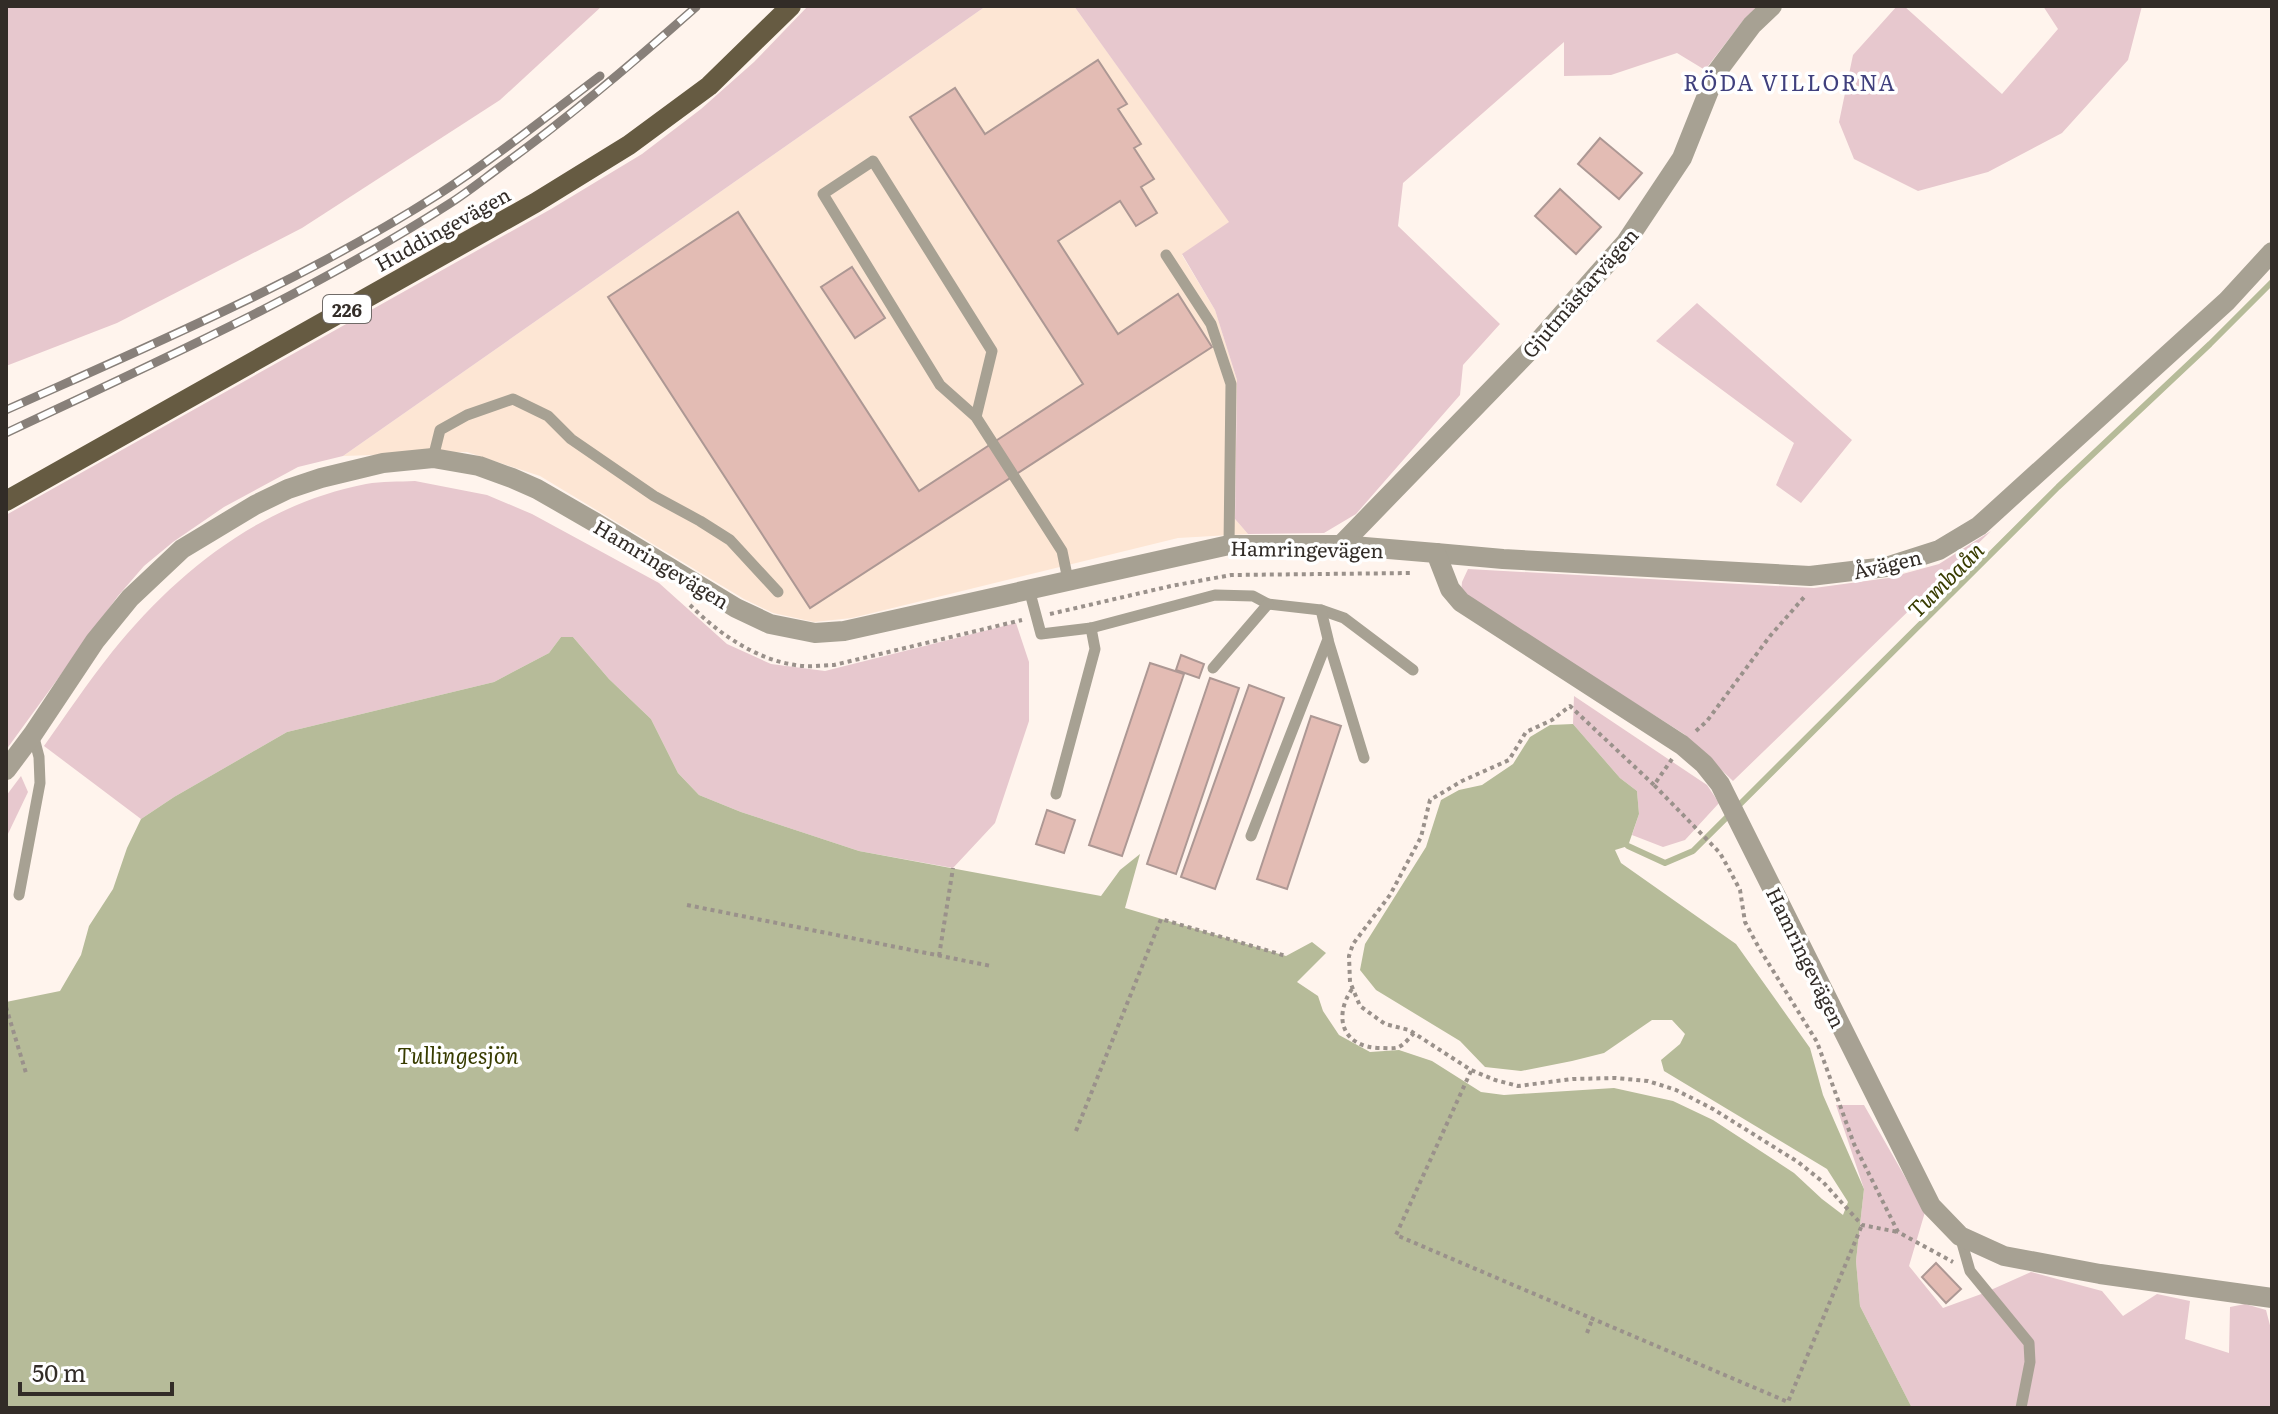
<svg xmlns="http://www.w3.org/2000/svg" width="2278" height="1414" viewBox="0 0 2278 1414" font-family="Literata,serif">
	<rect width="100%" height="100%" fill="#fff4ed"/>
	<path fill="#fde6d4" d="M986 6H1074L1230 222 1182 255 1215 310 1237 380 1235 519 1248 534 1178 538 852 618 814 622 773 613 744 599 540 476 467 452 343 456Z"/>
	<g fill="#e7c8ce">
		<path d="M6 6H602L500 100 302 228 117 323 6 366Z"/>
		<path d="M808 6H986L343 456 298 467 224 507 173 542 144 566 118 596 6 750V515L551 209 642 154 701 109 754 62Z"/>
		<path d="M1074 6H1759L1745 18 1705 70 1677 53 1611 75 1564 76V42L1403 183 1398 226 1500 324 1463 365 1460 395 1356 514 1324 533 1248 534 1235 519 1237 380 1215 310 1182 254 1229 222Z"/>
		<path d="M1897 6H1904L2002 94 2058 29 2043 6H2142L2128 60 2062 133 1988 172 1918 191 1854 159 1839 122 1853 55Z"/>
		<path d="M1697 303 1852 440 1801 503 1776 485 1794 443 1656 341Z"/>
		<path d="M415 481 487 495 532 514 659 583 727 644 771 664 825 671 1016 623 1029 662V721L995 823 953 868 859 851 741 812 699 795 678 773 651 719 609 679 573 637H561L549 653 494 682 287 732 174 797 141 819 44 746C66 715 88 682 112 652 177 571 262 504 366 484 382 481 399 482 415 481Z"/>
		<path d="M1991 531 1733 781 1684 734 1461 593 1462 582 1468 569 1814 588 1888 578 1939 564Z"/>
		<path d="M1574 696 1707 785 1719 803 1685 840 1663 847 1632 835 1639 814 1637 791 1620 778 1573 724Z"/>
		<path d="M21 776 28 792 6 838V796Z"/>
		<path d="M1836 1105H1864L1925 1212 1909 1266 1943 1308 1984 1293 2031 1272 2102 1291 2123 1316 2157 1294 2190 1301 2185 1339 2229 1353 2230 1307 2245 1304 2266 1310 2272 1333V1408H1912L1860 1306 1856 1261 1864 1189Z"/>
	</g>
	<path fill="#b6bb99" d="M561 637H573L609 679 651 719 678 773 699 795 741 812 859 851 1101 896 1120 870 1140 854 1125 908 1286 956 1312 942 1326 953 1297 982 1318 996 1323 1011 1339 1035 1370 1052 1399 1050 1432 1061 1481 1092 1504 1095 1614 1088 1673 1101 1713 1120 1794 1173 1822 1199 1843 1215 1848 1202 1827 1169 1664 1071 1661 1060 1680 1044 1685 1034 1672 1020H1652L1604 1053 1572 1061 1521 1071 1485 1067 1460 1041 1376 990 1360 970 1365 944 1426 847 1441 800 1459 790 1482 785 1513 764 1530 737 1550 725 1573 724 1620 778 1637 791 1639 814 1628 846 1615 850 1621 863 1736 944 1810 1048 1823 1095 1864 1189 1856 1261 1860 1306 1912 1408H6V1002L60 991 81 955 89 926 113 889 127 848 141 819 174 797 287 732 494 682 549 653Z"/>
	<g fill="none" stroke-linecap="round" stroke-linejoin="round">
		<path stroke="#b6bb99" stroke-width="6" d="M1628 846 1665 863 1693 851 2058 487 2210 344 2272 282"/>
	</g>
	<g fill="#e3bcb4" stroke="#ad9894" stroke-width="2">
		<path d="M1098 60 1127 104 1118 109 1141 144 1134 148 1154 179 1141 187 1157 213 1136 226 1120 201 1058 241 1118 334 1178 294 1212 347 810 608 608 297 738 212 919 491 1083 384 910 117 955 88 985 134Z"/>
		<path d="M1600 138 1642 173 1619 199 1578 164Z"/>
		<path d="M1560 189 1601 227 1576 254 1535 216Z"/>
		<path d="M852 267 885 318 855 338 821 287Z"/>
		<path d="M1181 655 1204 664 1199 678 1176 670Z"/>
		<path d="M1150 663 1184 674 1122 856 1089 845Z"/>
		<path d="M1210 678 1239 688 1176 874 1147 864Z"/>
		<path d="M1249 685 1284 698 1215 889 1181 877Z"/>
		<path d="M1311 716 1341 726 1287 889 1257 879Z"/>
		<path d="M1047 810 1075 820 1064 853 1036 844Z"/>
		<path d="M1936 1263 1961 1289 1946 1303 1922 1277Z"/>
	</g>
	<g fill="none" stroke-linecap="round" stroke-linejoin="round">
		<g stroke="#9a918b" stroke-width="4" stroke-dasharray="4 4" stroke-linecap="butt">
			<path d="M690 605C720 635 759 662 803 666 813 667 824 665 834 665L1022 620"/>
			<path d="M1050 614 1171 586 1231 575 1413 573"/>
			<path d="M1696 731 1707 721 1770 636 1806 595"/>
			<path d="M1672 759 1654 785 1720 853 1730 871 1740 890 1745 922 1759 948 1817 1042 1854 1144 1898 1232 1953 1262"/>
			<path d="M1654 785 1570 706 1552 720 1526 732 1509 760 1462 781 1430 800 1421 837 1390 895 1353 944 1349 956 1350 982 1360 1006 1385 1024 1409 1030 1471 1070 1495 1080 1518 1086 1573 1079 1616 1078 1648 1081 1676 1090 1713 1109 1798 1162 1823 1182 1862 1225 1898 1232"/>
			<path d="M687 905 991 966"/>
			<path d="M939 956 953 868"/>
			<path d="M1352 989C1333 1017 1342 1047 1380 1048 1386 1048 1394 1049 1399 1047 1405 1044 1410 1037 1414 1033"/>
			<path d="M6 1007 26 1073"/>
			<path d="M1471 1071 1396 1235 1788 1402 1862 1225"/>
			<path d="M1076 1131 1161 919 1286 956"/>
			<path d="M1587 1333 1592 1320"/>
		</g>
		<g stroke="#a7a193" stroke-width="11">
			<path d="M1166 255 1211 324 1231 384 1229 545"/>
			<path d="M976 417 992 351 873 161 823 194 940 385 976 417 1062 551 1068 580"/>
			<path d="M433 458 440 430 467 415 513 399 548 416 571 439 654 496 700 521 730 540 778 592"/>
			<path d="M1029 589 1041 634 1091 628 1215 595 1253 596 1268 604 1321 610 1344 618 1413 670"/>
			<path d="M1328 640 1364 758"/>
			<path d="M1213 668 1268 604"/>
			<path d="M1056 794 1095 649 1091 628"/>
			<path d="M1251 836 1328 639 1321 610"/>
			<path d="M19 895 40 783 39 757 33 734"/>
			<path d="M1960 1236 1970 1271 2029 1343 2030 1362 2021 1408"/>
		</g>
		<g stroke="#a7a193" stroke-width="20">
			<path d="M1341 545 1536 344 1626 242 1682 158 1716 73 1752 25 1772 6"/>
			<path d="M1436 553 1503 559 1810 576 1886 567 1939 550 1979 526 2227 301 2272 252"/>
			<path d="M6 770 33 734 95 641 130 598 182 549 255 505 288 489 321 478 383 463 433 458 479 466 512 478 537 489 596 523 736 608 770 624 815 633 844 631 1229 545H1341L1436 553 1450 589 1461 602 1682 745 1704 764 1720 784 1931 1206 1960 1236 2004 1256 2100 1274 2272 1298"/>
		</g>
		<path stroke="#665b42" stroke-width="20" d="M6 501 535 203 629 145 709 86 791 6"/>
		<g stroke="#88807a" stroke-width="9">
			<g id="rail">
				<path d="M6 410C153 344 303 281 439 194 495 158 547 116 600 76"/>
				<path d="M6 433C156 362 309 294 449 204 468 192 485 178 503 165 571 116 634 62 696 7"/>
			</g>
		</g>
		<use href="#rail" stroke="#fff" stroke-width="6" stroke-dasharray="18" stroke-linecap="butt"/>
	</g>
	<g text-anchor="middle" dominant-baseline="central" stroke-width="7" stroke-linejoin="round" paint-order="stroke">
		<rect fill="#fff" stroke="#706b68" stroke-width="2" x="323" y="295" width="48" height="28" rx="6"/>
		<g font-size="18" font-weight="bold" fill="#322c27">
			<text x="347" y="309">226</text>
		</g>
		<g font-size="20" fill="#322c27" stroke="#fff">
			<text transform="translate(442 228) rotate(-29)">Huddingevägen</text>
			<text transform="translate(1579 292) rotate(-49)">Gjutmästarvägen</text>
			<text transform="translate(1307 548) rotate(1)">Hamringevägen</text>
			<text transform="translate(662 563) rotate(31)">Hamringevägen</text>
			<text transform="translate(1887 563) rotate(-13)">Åvägen</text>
			<text transform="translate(1807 957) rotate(64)">Hamringevägen</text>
		</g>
		<g font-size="22" letter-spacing="2" fill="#40407d" stroke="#fff">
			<text x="1790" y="81">RÖDA VILLORNA</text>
		</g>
		<g font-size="22" font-style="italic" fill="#383c00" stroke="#fff">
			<text transform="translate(1945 579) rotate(-45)">Tumbaån</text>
			<text x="458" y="1054">Tullingesjön</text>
		</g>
	</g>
	<rect width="2278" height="1414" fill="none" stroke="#322c27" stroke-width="16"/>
	<path d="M20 1382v12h152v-12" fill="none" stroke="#322c27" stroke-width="4"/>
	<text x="32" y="1382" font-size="24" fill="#322c27" stroke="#ffffff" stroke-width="6" paint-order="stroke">50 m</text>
</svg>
